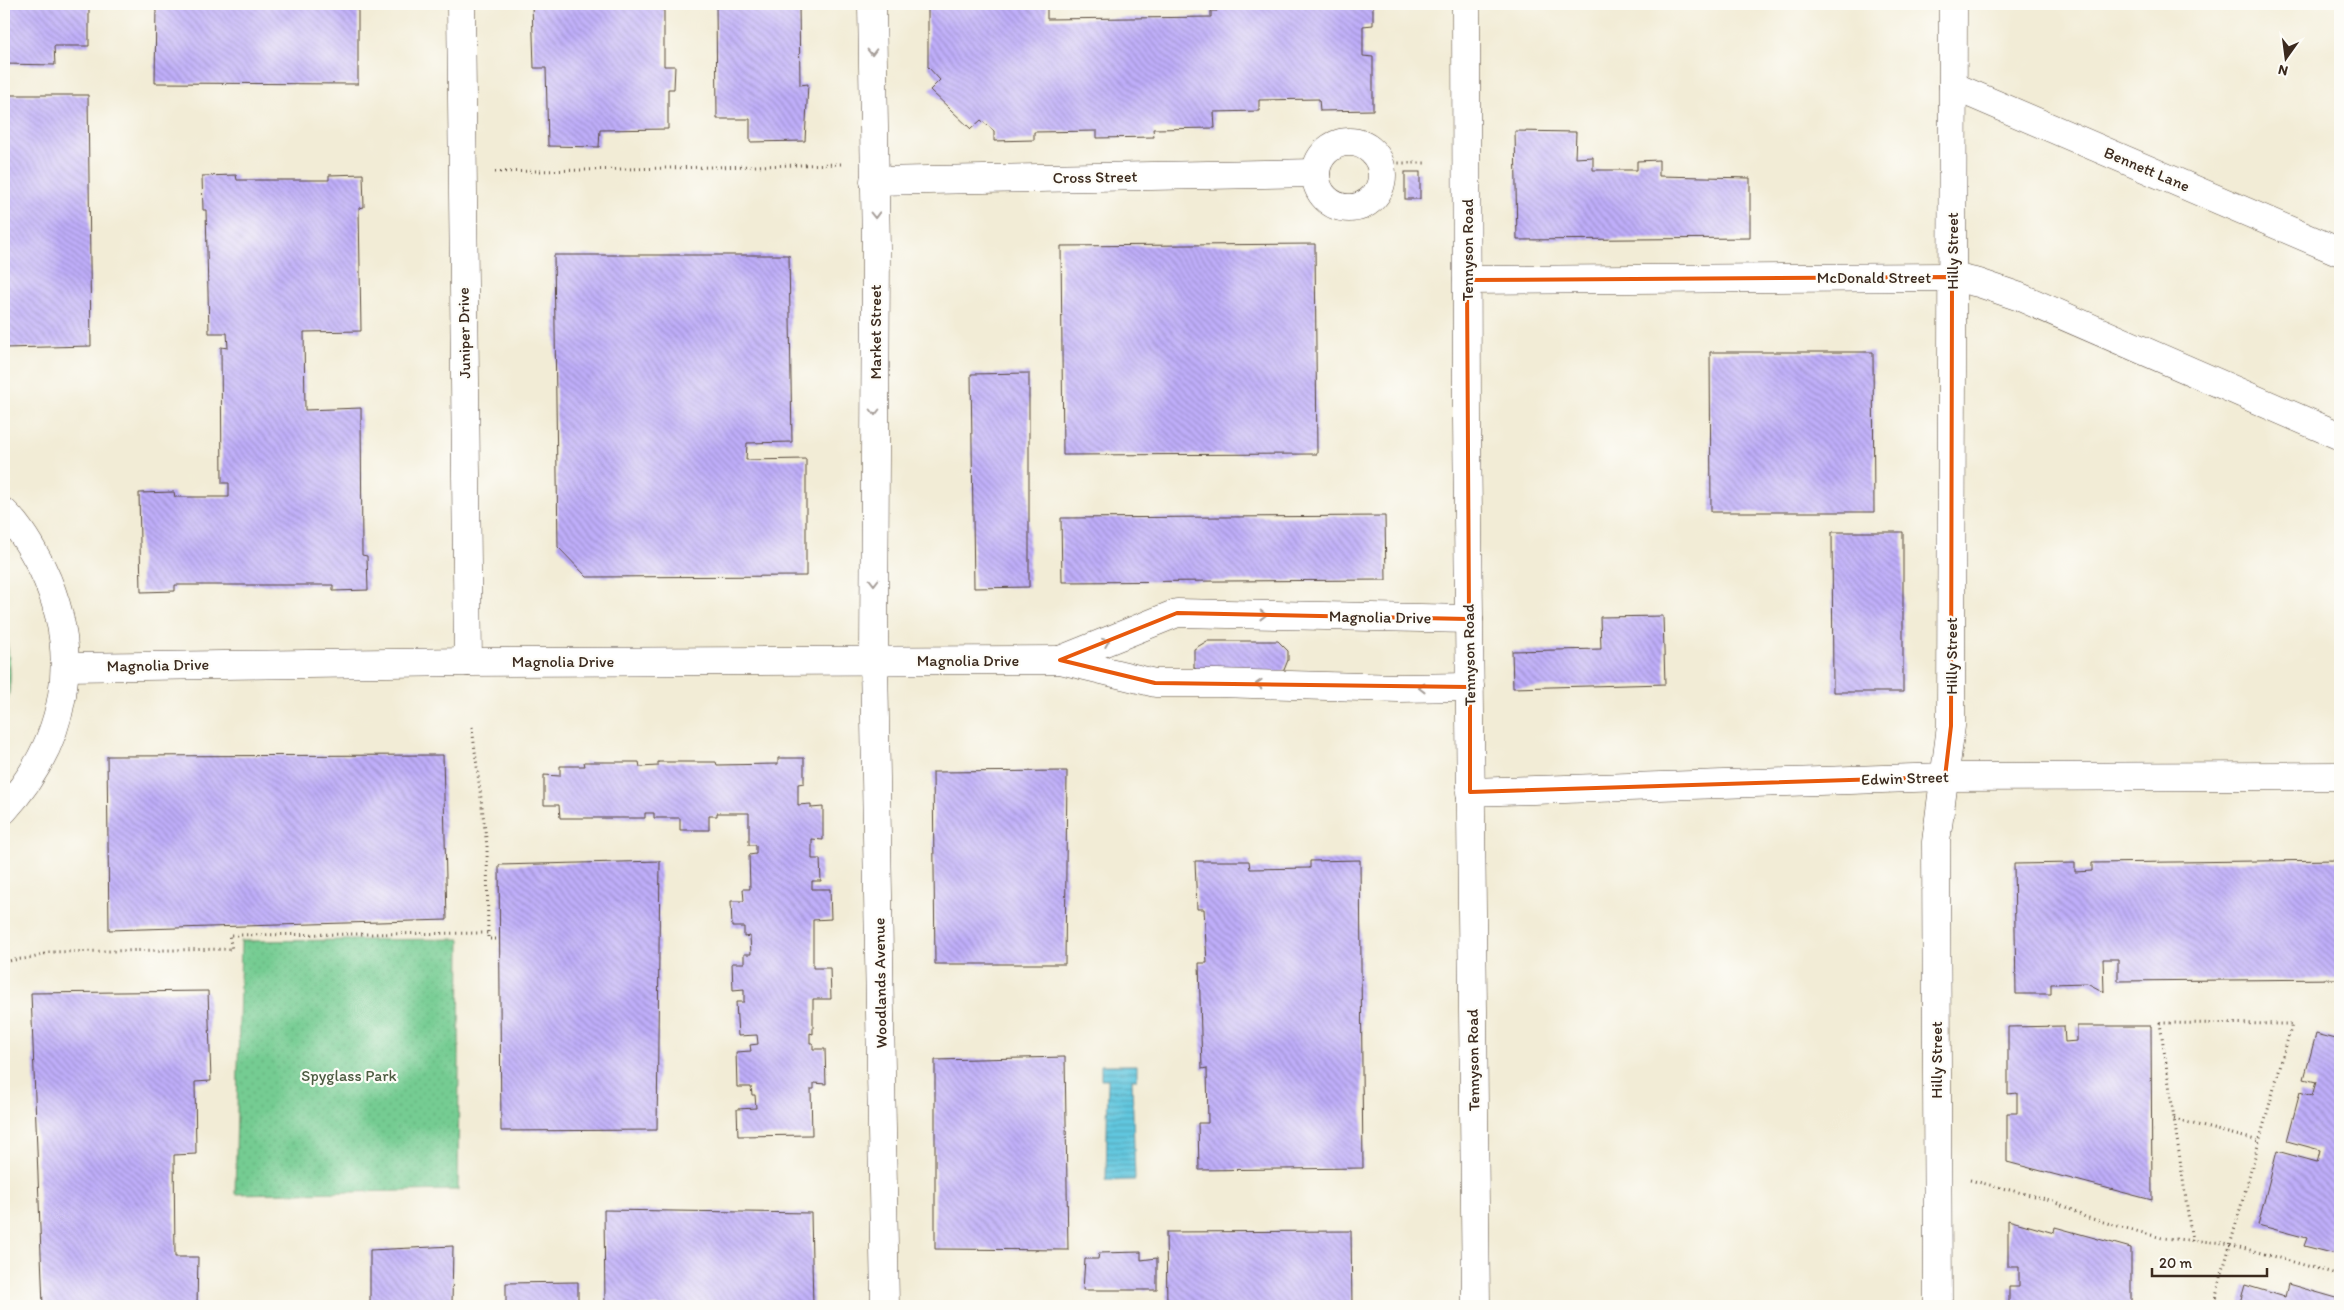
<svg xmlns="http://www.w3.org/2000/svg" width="2344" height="1310" viewBox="0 0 2344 1310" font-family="Itim,sans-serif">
	<defs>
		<pattern id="park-dots" width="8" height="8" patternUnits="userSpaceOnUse" patternTransform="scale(1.25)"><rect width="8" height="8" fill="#74cc92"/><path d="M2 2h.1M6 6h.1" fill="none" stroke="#65af7d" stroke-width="1.8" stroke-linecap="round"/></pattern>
		<pattern id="water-rules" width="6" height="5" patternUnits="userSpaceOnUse" patternTransform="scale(1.25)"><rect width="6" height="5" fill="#61c7df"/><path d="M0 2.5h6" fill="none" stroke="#51a2b4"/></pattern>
		<pattern id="building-back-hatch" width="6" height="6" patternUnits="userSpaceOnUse" patternTransform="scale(1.25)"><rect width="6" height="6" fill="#bfaefa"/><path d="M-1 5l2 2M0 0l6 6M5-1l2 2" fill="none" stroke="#9c8eca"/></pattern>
	</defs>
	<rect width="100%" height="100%" fill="#fdfcf7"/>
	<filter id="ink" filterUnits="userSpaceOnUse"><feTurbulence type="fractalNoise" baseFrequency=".02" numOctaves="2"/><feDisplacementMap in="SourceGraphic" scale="10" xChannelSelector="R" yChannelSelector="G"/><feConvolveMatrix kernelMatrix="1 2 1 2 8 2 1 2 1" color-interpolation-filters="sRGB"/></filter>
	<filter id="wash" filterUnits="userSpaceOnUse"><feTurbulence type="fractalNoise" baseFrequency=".0096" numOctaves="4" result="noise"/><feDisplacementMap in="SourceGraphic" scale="20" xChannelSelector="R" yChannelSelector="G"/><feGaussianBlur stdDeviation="1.12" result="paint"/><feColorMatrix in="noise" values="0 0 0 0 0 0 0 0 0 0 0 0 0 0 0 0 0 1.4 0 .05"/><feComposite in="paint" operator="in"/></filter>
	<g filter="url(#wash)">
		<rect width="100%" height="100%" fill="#f2ecd6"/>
		<g fill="url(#park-dots)" stroke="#587b58">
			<path d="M4 628C10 655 14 686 4 712Z"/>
			<path d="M460 939 458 1190 235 1194 241 941Z"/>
		</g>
		<path fill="url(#water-rules)" stroke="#4e787e" d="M1101 1065H1137V1079H1132L1135 1180 1106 1181 1108 1079H1101Z"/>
		<g id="blocks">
			<g fill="url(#building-back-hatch)">
				<path d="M4 4H89V46H54L55 65 4 64Z"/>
				<path d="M156 4H358V84L155 83Z"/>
				<path d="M532 4H664V66H675L674 89H668V129L600 130 599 147 548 146 546 68H534Z"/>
				<path d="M716 4H799L800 85 808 84 805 141 750 142V119H717Z"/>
				<path d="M921 4H1047V19L1211 17V11H1217V4H1373V25L1363 26V56L1373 57V110L1320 111 1319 99 1259 100V111L1214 112 1215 128 1153 129 1154 137 1097 138V131L1034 132V140L994 141V131L981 120 971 129 930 90 940 80 928 67V7H922Z"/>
				<path d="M4 95H88L91 346 4 348Z"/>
				<path d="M1515 131 1576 132 1575 158 1593 157V170H1637V161L1659 160V176L1750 178V238L1517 240Z"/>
				<rect x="1405" y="172" width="15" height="27"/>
				<path d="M363 174 364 207 359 208 361 331 304 332 305 410 361 408 362 555 367 556 368 590 333 591V585H175V591L141 592 139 493 174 492 175 497H229V483H222L221 347 228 348 227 333H209L206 210H203L202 176 236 175 237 180H329V175Z"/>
				<path d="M1315 244 1317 454 1063 455 1061 246Z"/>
				<path d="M554 255H789L792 442 747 443 746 460 806 459V576L587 577 558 547Z"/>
				<path d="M1710 352H1873L1874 512H1711Z"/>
				<path d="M1029 373V587L974 588 971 374Z"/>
				<path d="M1385 516 1386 580 1062 582 1061 518Z"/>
				<path d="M1832 532H1903V692H1833Z"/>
				<path d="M1663 616 1665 684 1513 688 1512 651 1601 649 1600 617Z"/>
				<path d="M1207 641H1278L1288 651V660L1284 670 1277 675H1208L1194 668V649Z"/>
				<path d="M443 755 447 920 109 930 107 756Z"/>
				<path d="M778 758H804V783L798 784V805L811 804V808L823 807V840L812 839V859H820L821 881H812V889H830L831 919 813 920V968H830L831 999H813V1034L810 1033V1043H813V1049H825L826 1084 814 1083V1089H811L812 1135 738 1136 737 1109 756 1108 755 1095H752L751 1087H737L736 1052 751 1051 750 1045 758 1044 757 1035 738 1036 736 1002H744V989L733 990 732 963H744V954H751L750 936 744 937V927H732L731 901H744L743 889H750L749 855 756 854V845H749V813H717V816H709V830H680V818H654V813H645V818H560L559 805H544V775L560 776V766H585L584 762H639L640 767 658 766V762H716L717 765 778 764Z"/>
				<path d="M1067 771 1065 964H935L933 772Z"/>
				<path d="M1360 860 1363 1168 1199 1170 1198 1123H1208L1207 1068 1202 1069 1199 963H1207L1204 909H1197L1195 861H1249L1250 869 1310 868V861Z"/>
				<path d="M2340 860V979L2118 981V959H2103L2104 992 2087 983 2051 984V994H2016L2014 864 2075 863V872L2092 871V863Z"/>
				<path d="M660 861 657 1130 501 1131 499 865Z"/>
				<path d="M208 991 211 1081 195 1082 196 1154 174 1155 175 1257H198L197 1306H43L31 993Z"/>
				<path d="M2064 1026 2065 1042 2077 1041V1026H2151L2152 1200 2007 1162V1113H2017V1093L2008 1094V1027Z"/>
				<path d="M2316 1034 2340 1040V1255L2304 1246 2307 1238 2258 1225 2277 1151 2317 1162 2320 1150 2287 1141 2300 1092 2312 1096 2316 1082 2304 1079Z"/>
				<path d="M1065 1057 1068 1250 935 1249V1060Z"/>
				<path d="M604 1210 811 1213 813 1306H605Z"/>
				<path d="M2008 1220 2054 1233 2055 1227 2131 1248V1306H2009V1287H2019V1267H2008Z"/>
				<path d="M1351 1231 1352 1306H1167L1166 1232Z"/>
				<path d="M453 1246 452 1306H370V1250Z"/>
				<path d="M1141 1252V1260L1157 1258V1290H1083L1085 1259H1098L1099 1253Z"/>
				<path d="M578 1282V1306H506V1283Z"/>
				<path d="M2288 1284 2340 1299V1306H2239L2245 1285 2285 1297Z"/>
			</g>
		</g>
	</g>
	<g filter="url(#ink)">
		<use href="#blocks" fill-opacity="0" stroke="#56473a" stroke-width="1"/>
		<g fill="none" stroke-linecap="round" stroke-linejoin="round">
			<g stroke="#56473a" stroke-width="29">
				<g id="minor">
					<path d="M461 4 468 662"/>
					<path d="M872 4 876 250 874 660 885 1306"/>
					<path d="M1466 4 1467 419 1476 1306"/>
					<path d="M1953 86 2340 252"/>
					<circle cx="1349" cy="175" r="33"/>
					<path d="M874 181 1316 173"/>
					<path d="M1467 280 1952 277 1979 283 2020 297 2340 436"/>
					<path d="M4 512C20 527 32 549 42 568 83 654 67 741 4 810"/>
					<path d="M1060 660 1177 613 1469 619"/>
					<path d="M65 667 468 662 1060 660 1155 683H1217L1398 688 1470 687"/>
					<path d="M1470 792 1945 777 2340 776"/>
					<path d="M1938 1306 1936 842 1951 726 1953 4"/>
				</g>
			</g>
			<g stroke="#56473a" stroke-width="3" stroke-dasharray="1 4" stroke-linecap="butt">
				<path d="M495 172 841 164"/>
				<path d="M1383 175 1397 163H1426"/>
				<path d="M472 727 487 846 488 939H496"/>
				<path d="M5 962C21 957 33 961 48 952L232 949 229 935 488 933"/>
				<path d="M2174 1119 2259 1141"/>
				<path d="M1970 1180 2054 1201 2085 1217 2162 1238 2225 1243 2340 1275"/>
				<path d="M2192 1241 2160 1023 2292 1024 2213 1306"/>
			</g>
			<use href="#minor" stroke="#fff" stroke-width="28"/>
		</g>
		<defs><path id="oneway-chevron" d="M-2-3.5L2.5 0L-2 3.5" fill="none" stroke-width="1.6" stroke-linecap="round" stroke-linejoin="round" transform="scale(1.25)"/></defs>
		<g stroke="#a79f9a">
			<use href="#oneway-chevron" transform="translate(872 52) rotate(89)"/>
			<use href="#oneway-chevron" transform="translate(875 215) rotate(89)"/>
			<use href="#oneway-chevron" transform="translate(875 412) rotate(90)"/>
			<use href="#oneway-chevron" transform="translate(874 582) rotate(90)"/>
			<use href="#oneway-chevron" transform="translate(1263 615) rotate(1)"/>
			<use href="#oneway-chevron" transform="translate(1106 642) rotate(-22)"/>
			<use href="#oneway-chevron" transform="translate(1259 684) rotate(-178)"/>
			<use href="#oneway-chevron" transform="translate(1422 688) rotate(179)"/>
		</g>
	</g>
	<path fill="none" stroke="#e8590c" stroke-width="4" stroke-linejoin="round" d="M1952 277 1951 726 1945 777 1470 792V687L1155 683 1060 660 1177 613 1469 619 1467 280Z"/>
	<g text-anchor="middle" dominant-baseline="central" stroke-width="4.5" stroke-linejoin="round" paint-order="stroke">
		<g font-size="16" fill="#3b2a1e" stroke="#fdfcf7">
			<text transform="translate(2147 169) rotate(23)">Bennett Lane</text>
			<text transform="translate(1095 177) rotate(-1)">Cross Street</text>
			<text transform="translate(1467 250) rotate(-90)">Tennyson Road</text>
			<text transform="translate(1952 251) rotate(-90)">Hilly Street</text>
			<text x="1874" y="277">McDonald Street</text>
			<text transform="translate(875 332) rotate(-90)">Market Street</text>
			<text transform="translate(464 333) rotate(-91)">Juniper Drive</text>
			<text transform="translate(1380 617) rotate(1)">Magnolia Drive</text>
			<text transform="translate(1469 655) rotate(-91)">Tennyson Road</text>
			<text transform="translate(1951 656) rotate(-90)">Hilly Street</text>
			<text x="968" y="660">Magnolia Drive</text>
			<text x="563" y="661">Magnolia Drive</text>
			<text transform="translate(158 665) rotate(-1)">Magnolia Drive</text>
			<text transform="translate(1905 778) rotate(-2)">Edwin Street</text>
			<text transform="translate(880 983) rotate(-91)">Woodlands Avenue</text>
			<text transform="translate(1473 1060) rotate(-91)">Tennyson Road</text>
			<text transform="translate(1936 1060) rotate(-90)">Hilly Street</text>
		</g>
		<g font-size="16" fill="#4c5b41" stroke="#fdfcf7">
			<text x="349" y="1075">Spyglass Park</text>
		</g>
	</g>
	<rect width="2344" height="1310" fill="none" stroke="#fdfcf7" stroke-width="20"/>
	<g transform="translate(2286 58) rotate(194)" stroke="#fdfcf7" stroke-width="4" paint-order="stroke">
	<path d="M0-4L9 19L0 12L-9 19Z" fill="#3b2a1e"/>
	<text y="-8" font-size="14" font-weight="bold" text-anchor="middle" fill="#3b2a1e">N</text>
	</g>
	<path d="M2152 1268v8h115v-8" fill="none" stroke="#3b2a1e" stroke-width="2.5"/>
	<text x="2159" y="1268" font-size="15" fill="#3b2a1e" stroke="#fdfcf7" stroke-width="4" paint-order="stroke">20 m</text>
</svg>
